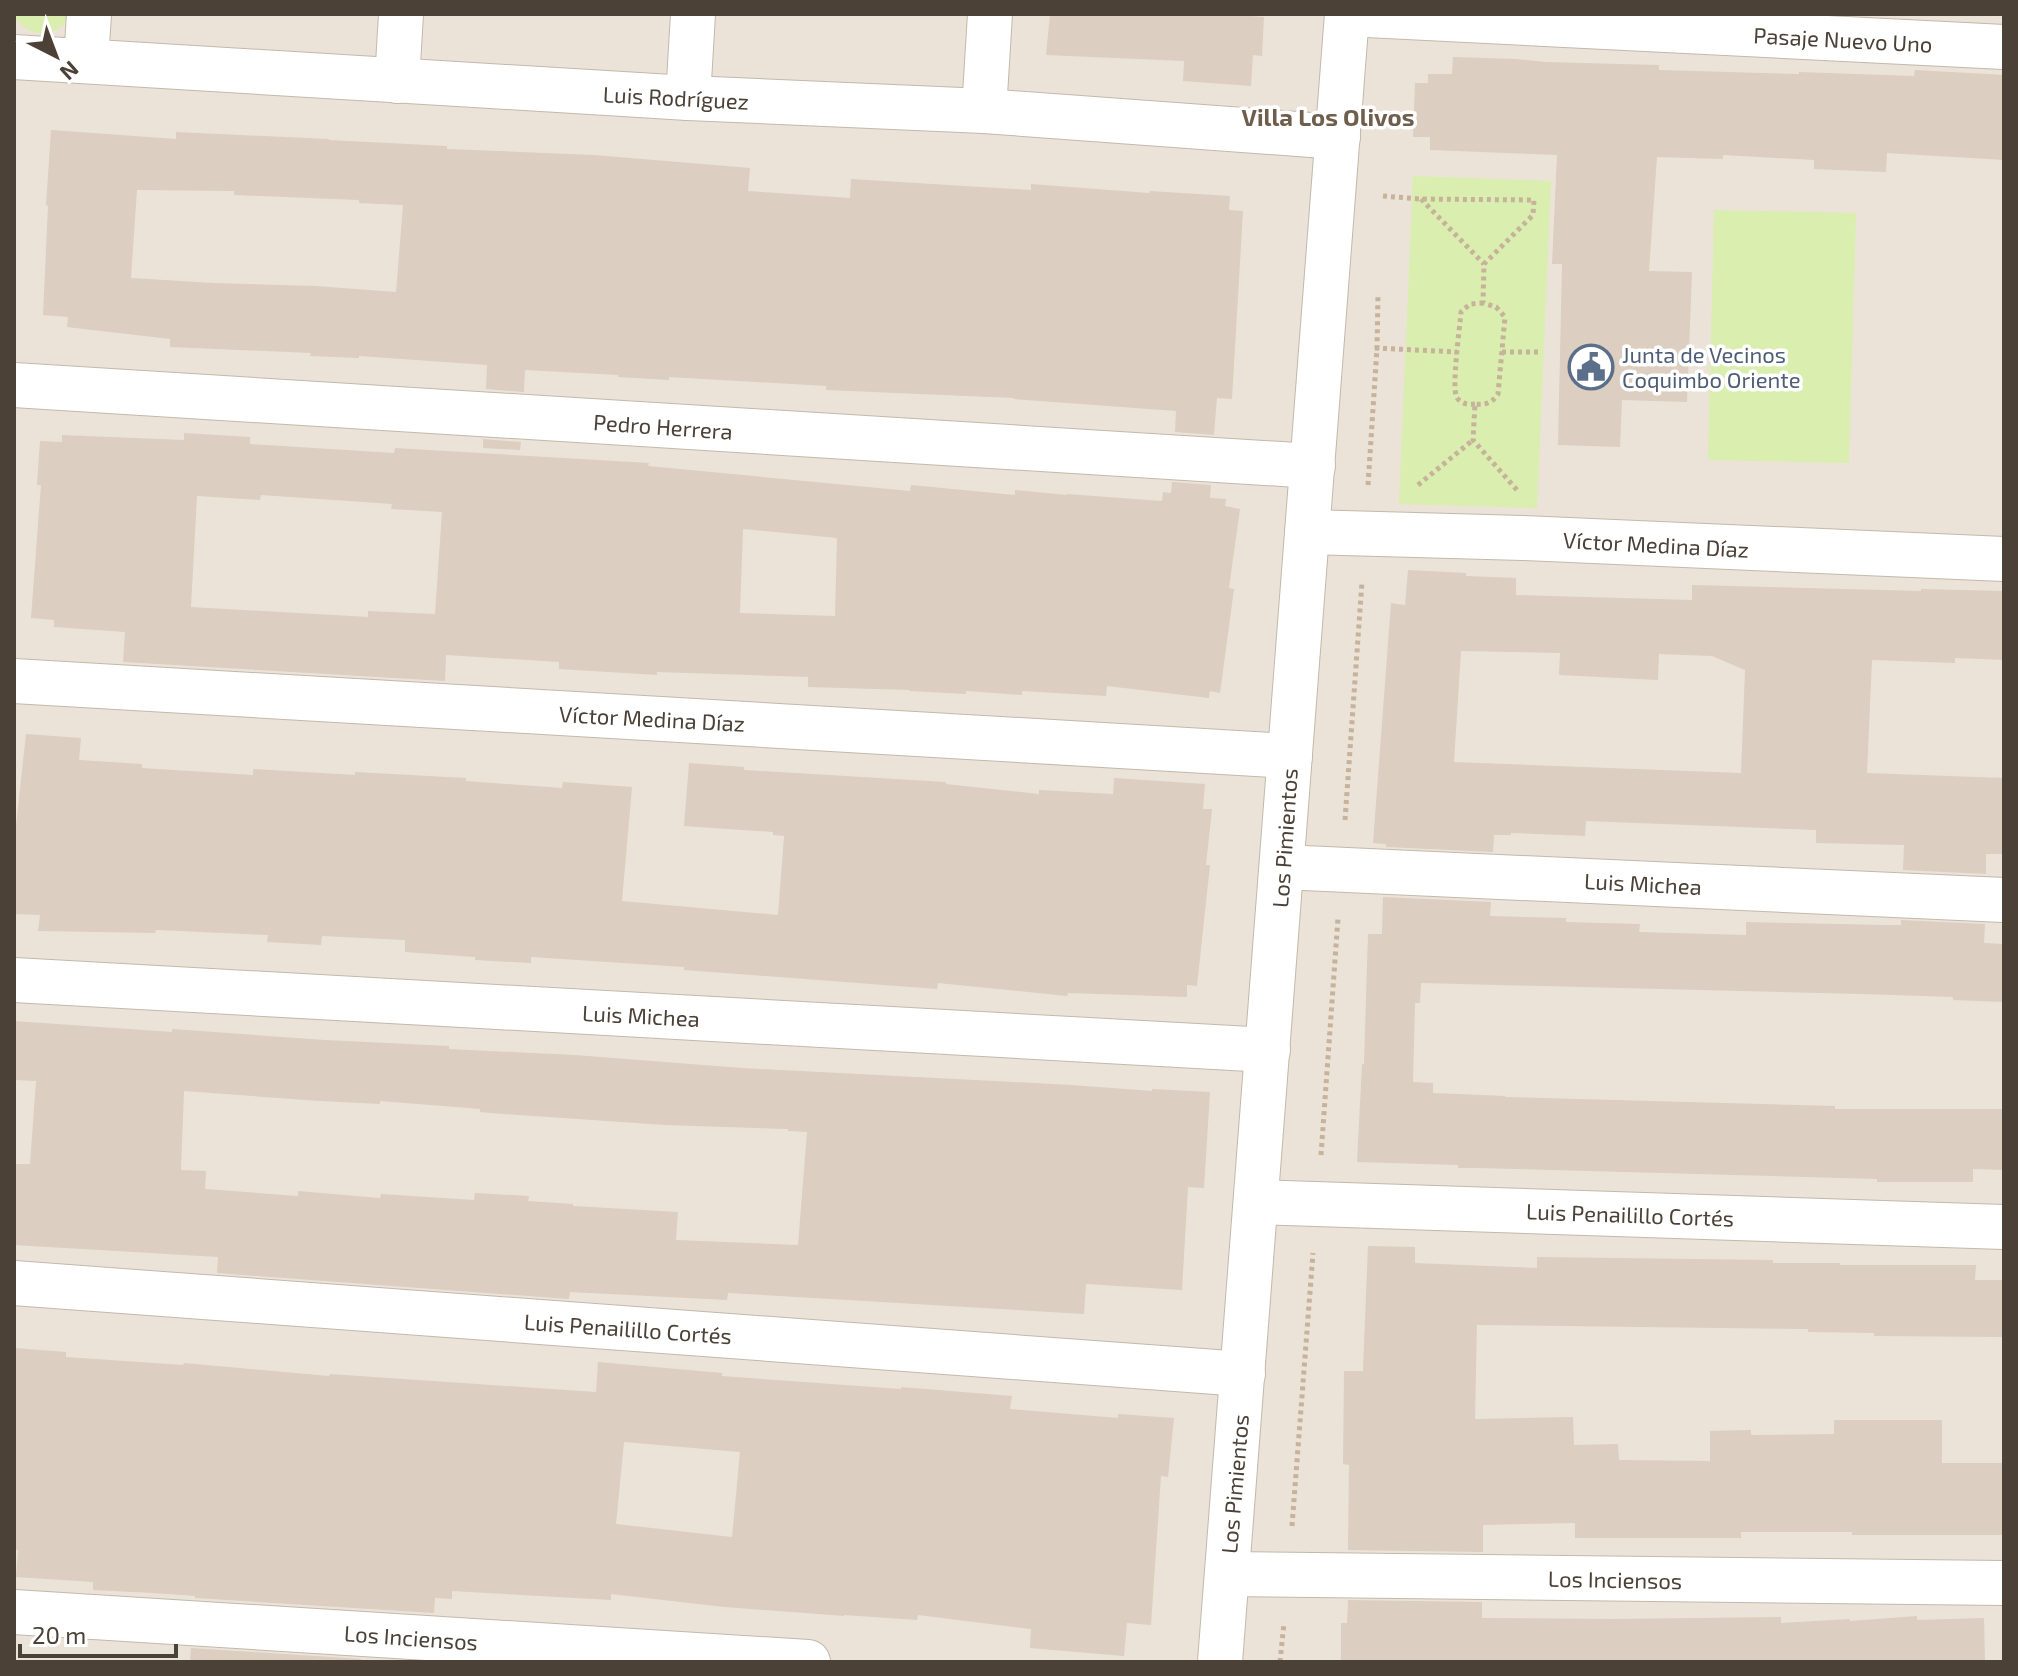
<svg xmlns="http://www.w3.org/2000/svg" width="2018" height="1676" viewBox="0 0 2018 1676" font-family="'Exo 2',sans-serif">
	<rect width="100%" height="100%" fill="#f6f1ea"/>
	<rect fill="#ebe3d7" x="14" y="14" width="1990" height="1648"/>
	<g fill="#d9eeaf">
		<path d="M14 14H71C67 18 63 26 58 29 42 40 20 29 14 14Z"/>
		<path d="M1413 176 1551 181 1537 508 1399 504Z"/>
		<path d="M1714 210 1856 213 1849 463 1708 460Z"/>
	</g>
	<g fill="#dccec1" fill-rule="evenodd">
		<path d="M1050 14H1224L1264 17 1262 56 1253 55 1251 86 1183 81 1184 61 1046 55Z"/>
		<path d="M1453 57 1516 59 1546 62 1659 65V70L1799 74V72L1914 76 1915 70 2004 75V160L1887 153 1886 172 1814 169V160L1723 155V159L1657 157 1649 271 1692 272 1687 402 1622 400 1620 447 1558 445 1562 264H1552L1557 155 1430 150V137H1413L1415 83H1428V74H1452Z"/>
		<path d="M51 130 176 139V132L329 139V140L447 146V149L594 155 750 168 748 191 850 198 851 179 1031 190V184L1149 193 1150 191 1230 196 1229 210 1243 211 1232 399 1217 398 1214 435 1175 432 1176 411 1014 399V398L826 390V386L669 377V380L618 377V375L525 370 524 392 486 389 487 365 359 356V358L310 356 311 353 170 347V339L67 327 68 317 43 315 48 206 46 205ZM137 190 234 191V195L359 200V203L403 205 396 292 316 286 214 283 131 278Z"/>
		<path d="M184 433 250 437V444L394 453 395 448 649 463 648 466 910 491 911 485 1015 495V490L1067 495V494L1162 501 1163 492 1171 493 1172 482 1211 485 1210 498 1226 499 1225 506 1240 509 1229 588 1234 589 1220 693 1210 691 1209 698 1107 686 1106 696 1022 691V695L966 691V694L909 691 910 690 808 687V677L657 672V675L559 669V662L446 655 445 681 123 662 125 632 54 627V620L31 618 41 485H37L40 441 62 442V435L184 440ZM261 495 392 504 391 509 442 512 435 614 368 611V617L191 607 197 496 260 500ZM743 529 837 538 835 616 740 613Z"/>
		<path d="M483 439 521 442 520 450 483 448Z"/>
		<path d="M1408 570 1466 573V576L1516 578V595L1692 600V585L1921 591V589L2004 591V660L1955 658V663L1872 660 1867 773 2004 778V854H1986V874L1903 870 1904 845 1816 843V830L1586 821 1585 836 1511 833V835H1494L1493 852 1386 847V844L1373 843 1391 603 1405 605ZM1461 651 1560 653 1559 675 1658 680 1659 654 1712 656 1745 670 1741 773 1454 762Z"/>
		<path d="M26 734 81 738 79 760 142 764V768L253 775V769L355 775V772L466 778V781L562 788 563 782 632 787 622 901 778 915 784 836 773 835V832L684 826 689 763 744 767V770L946 782V784L1039 794V790L1113 794 1114 778 1205 784 1203 809H1212L1206 865H1210L1197 986 1187 985V997L1068 993 1067 996 938 983 937 989 684 970V967L531 957V963L475 960V957L405 952V940L322 936 321 945 267 942 268 935 156 930 155 933 38 931 40 915 14 914V844Z"/>
		<path d="M1383 897 1491 902 1490 916 1566 918V922L1640 924 1639 932 1746 935V922L1885 925H1901V920L1985 924 1984 943 2004 944V1002L1953 1000V997L1861 994 1421 983 1420 1003H1415L1413 1082 1433 1083V1093L1505 1096V1097L1835 1106V1109H2004V1170L1973 1169V1182H1877V1179L1478 1168H1458V1165L1357 1162 1362 1064H1364L1368 934H1382Z"/>
		<path d="M14 1021 172 1032V1029L325 1040 449 1046V1049L575 1055 742 1068 1072 1085 1152 1091V1089L1210 1092 1204 1188 1188 1187 1182 1290 1086 1284 1084 1314 728 1293 727 1300 570 1292 569 1299 217 1273 218 1257 14 1245V1164H30L36 1081 14 1080ZM184 1091 320 1101 380 1104V1101L480 1109V1112L503 1114 665 1125 788 1129V1131L807 1132 798 1245 676 1240 678 1212 573 1206V1204L528 1201 529 1196 475 1193 474 1200 381 1194 380 1198 298 1191V1196L205 1189 206 1171 181 1170Z"/>
		<path d="M1368 1246 1415 1247V1263L1537 1268V1257L1773 1260V1263H1840V1265H1976L1975 1280H2004V1337L1874 1336V1333L1808 1332V1329L1477 1325 1475 1419 1573 1417 1574 1445 1618 1444 1619 1460 1710 1461V1431L1751 1430V1435L1834 1434V1420H1942V1463H2004V1535H1852V1532H1741V1538H1575V1523L1483 1525V1552L1348 1550 1349 1465 1343 1464 1344 1371H1363Z"/>
		<path d="M14 1348 66 1352V1357L183 1365 184 1363 329 1376 330 1374 596 1392 598 1362 722 1373V1376L901 1389V1387L1012 1396 1010 1409 1118 1418V1414L1174 1418 1168 1477 1161 1476 1151 1625 1127 1623 1124 1656 1030 1648 1031 1629 918 1615 917 1620 844 1615V1616L724 1607 611 1594V1600L452 1591V1599L435 1598 434 1613 195 1598V1596L153 1593 93 1590V1582L16 1577 18 1550 14 1549ZM624 1442 740 1452 732 1537 616 1524Z"/>
		<path d="M1348 1600 1482 1602V1618L1614 1619 1781 1617V1623L1850 1619V1621L1917 1616V1620L1984 1618 1985 1662H1341V1623H1347Z"/>
		<path d="M191 1648 361 1659V1662H190Z"/>
	</g>
	<g fill="none" stroke-linecap="round" stroke-linejoin="round">
		<g stroke="#c3b8ab" stroke-width="46">
			<g id="minor">
				<path d="M1347 14 2004 47"/>
				<path d="M14 57 688 98 984 111 1338 137"/>
				<path d="M86 61 89 14"/>
				<path d="M397 81 401 14"/>
				<path d="M688 98 693 14"/>
				<path d="M984 111 990 14"/>
				<path d="M14 385 1313 466"/>
				<path d="M1307 532 1523 538 2004 559"/>
				<path d="M14 681 1290 756"/>
				<path d="M1282 867 2004 900"/>
				<path d="M14 980 1268 1050"/>
				<path d="M1256 1202 2004 1227"/>
				<path d="M14 1283 1243 1374"/>
				<path d="M1227 1574 2004 1583"/>
				<path d="M14 1612 808 1662"/>
				<path d="M1220 1662 1347 14"/>
			</g>
		</g>
		<g stroke="#c7b29b" stroke-width="5" stroke-dasharray="4 4" stroke-linecap="butt">
			<path d="M1383 196 1420 199 1534 200 1533 215 1484 264 1483 303 1496 307 1505 317 1498 394C1492 403 1486 405 1475 404L1473 440 1517 490"/>
			<path d="M1421 199 1484 264"/>
			<path d="M1375 348 1457 352"/>
			<path d="M1502 352H1540"/>
			<path d="M1475 404C1468 405 1462 404 1457 398 1451 389 1460 326 1461 312L1470 304 1483 303"/>
			<path d="M1368 485 1377 348 1378 295"/>
			<path d="M1418 485 1473 440"/>
			<path d="M1345 820 1362 582"/>
			<path d="M1321 1155 1338 918"/>
			<path d="M1292 1526 1313 1253"/>
			<path d="M1280 1662 1284 1623"/>
		</g>
		<use href="#minor" stroke="#fff" stroke-width="44"/>
	</g>
	<defs>
		<g id="civic-ring" transform="scale(2.3)"><circle r="9.5" fill="#fff" stroke="#5c6f8a" stroke-width="1.5"/><path d="M-.6-6.5H3V-4.5H.6V-3L4-1V1h2V6H-6V1h2V-1L-.6-3ZM-1.2 2.5V6h2.4V2.5Z" fill="#5c6f8a"/></g>
	</defs>
	<g fill-rule="evenodd">
		<use href="#civic-ring" x="1591" y="367"/>
	</g>
	<g text-anchor="middle" dominant-baseline="central" stroke-width="7" stroke-linejoin="round" paint-order="stroke">
		<g font-size="22" fill="#4b4137" stroke="#fff">
			<text transform="translate(1843 39) rotate(3)">Pasaje Nuevo Uno</text>
			<text transform="translate(676 97) rotate(3)">Luis Rodríguez</text>
			<text transform="translate(663 426) rotate(4)">Pedro Herrera</text>
			<text transform="translate(1656 544) rotate(3)">Víctor Medina Díaz</text>
			<text transform="translate(652 718) rotate(3)">Víctor Medina Díaz</text>
			<text transform="translate(1284 838) rotate(-86)">Los Pimientos</text>
			<text transform="translate(1643 883) rotate(3)">Luis Michea</text>
			<text transform="translate(641 1015) rotate(3)">Luis Michea</text>
			<text transform="translate(1630 1214) rotate(2)">Luis Penailillo Cortés</text>
			<text transform="translate(628 1328) rotate(4)">Luis Penailillo Cortés</text>
			<text transform="translate(1234 1484) rotate(-85)">Los Pimientos</text>
			<text transform="translate(1615 1579) rotate(1)">Los Inciensos</text>
			<text transform="translate(411 1637) rotate(4)">Los Inciensos</text>
		</g>
		<g font-size="22" fill="#4e5e75" stroke="#fff" text-anchor="start">
			<text x="1622" y="354">Junta de Vecinos<tspan x="1622" dy="25">Coquimbo Oriente</tspan></text>
		</g>
		<g font-size="24" font-weight="bold" fill="#705e4d" stroke="#fff">
			<text x="1328" y="116">Villa Los Olivos</text>
		</g>
	</g>
	<rect width="2018" height="1676" fill="none" stroke="#4b4137" stroke-width="32"/>
	<g transform="translate(56 56) rotate(138)" stroke="#ffffff" stroke-width="6" paint-order="stroke">
	<path d="M0-6L14 30L0 20L-14 30Z" fill="#4b4137"/>
	<text y="-12" font-size="22" font-weight="bold" text-anchor="middle" fill="#4b4137">N</text>
	</g>
	<path d="M20 1644v12h156v-12" fill="none" stroke="#4b4137" stroke-width="4"/>
	<text x="32" y="1644" font-size="24" fill="#4b4137" stroke="#ffffff" stroke-width="6" paint-order="stroke">20 m</text>
</svg>
